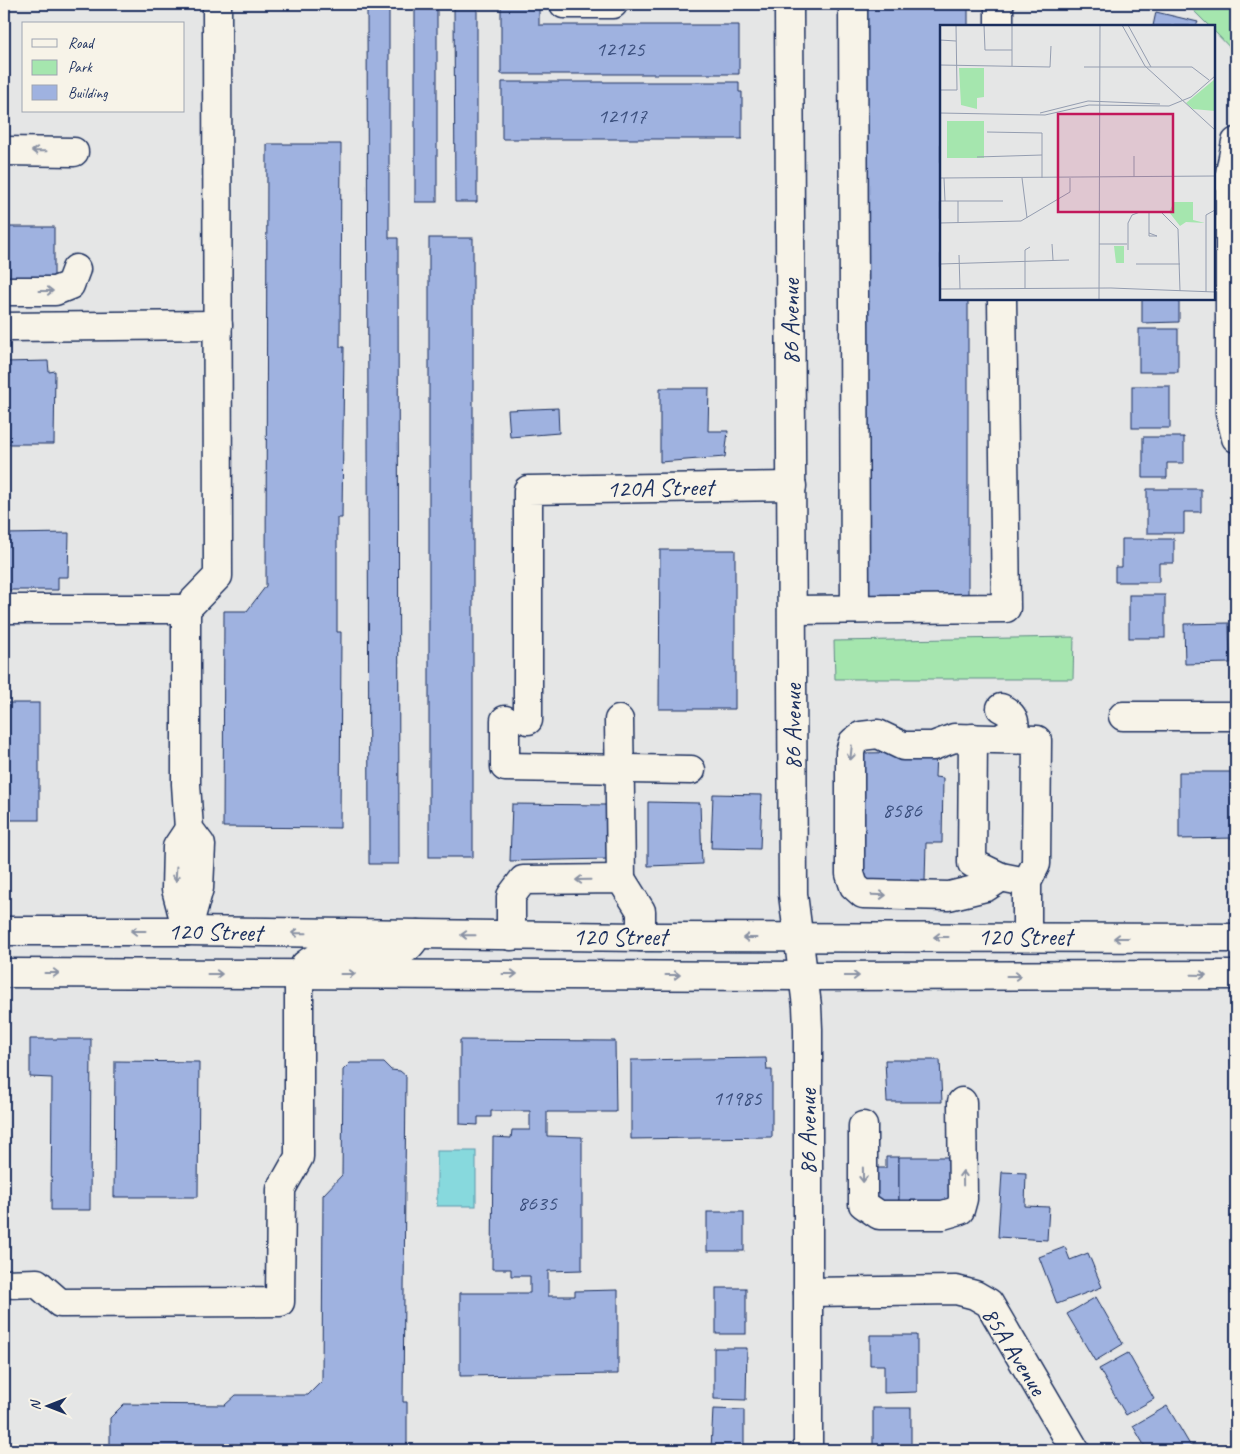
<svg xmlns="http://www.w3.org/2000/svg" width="1240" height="1454" viewBox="0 0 1240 1454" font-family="Caveat,sans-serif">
	<rect width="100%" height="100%" fill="#e5e6e6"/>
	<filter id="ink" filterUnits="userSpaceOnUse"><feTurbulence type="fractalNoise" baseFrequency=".02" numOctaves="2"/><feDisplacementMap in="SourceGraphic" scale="10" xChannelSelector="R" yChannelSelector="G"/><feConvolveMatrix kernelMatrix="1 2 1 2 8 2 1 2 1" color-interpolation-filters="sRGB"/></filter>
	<g filter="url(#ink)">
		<g fill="#a5e6ae" stroke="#608a86">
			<path d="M1187 4H1236V54L1214 31V26H1209Z"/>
			<path d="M1074 637 1073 679H835L834 641Z"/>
		</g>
		<rect fill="#87d9dd" stroke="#5c95aa" x="437" y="1151" width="39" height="55"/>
		<g fill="#9fb2e0" stroke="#1b2f5e">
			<path d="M367 4H389V238H398L399 864H369Z"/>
			<rect x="415" y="4" width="22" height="198"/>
			<path d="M454 4H477V202H455Z"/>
			<path d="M501 4H539V25H739V74H501Z"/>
			<path d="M865 4H968V26H941V299H968V595H865Z"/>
			<path d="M1156 12 1198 22 1196 26H1153Z"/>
			<path d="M502 82H739V92H742V139H502Z"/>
			<path d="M267 144H341L340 347H344L342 518H337V632H341L340 828 223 827 224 611H247L266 586Z"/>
			<rect x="4" y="227" width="50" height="55"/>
			<rect x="429" y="238" width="44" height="619"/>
			<path d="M1142 299H1179V322L1142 323Z"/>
			<rect x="1139" y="329" width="39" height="43"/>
			<path d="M48 361 49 372 55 371 54 444H4V362Z"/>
			<rect x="1132" y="386" width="38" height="42"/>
			<path d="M660 388H709L708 431H728L725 457 660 462Z"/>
			<path d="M558 408 559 433 510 437 508 410Z"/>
			<path d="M1143 437H1184V463H1167V478H1143Z"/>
			<path d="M1147 489H1201V512H1184V533H1147Z"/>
			<path d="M69 533 68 577H58V590H4V534Z"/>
			<path d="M1122 539H1174V563H1159V582H1115V567H1122Z"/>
			<path d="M660 550H735V709H659Z"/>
			<rect x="1129" y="595" width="36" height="43"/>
			<path d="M1229 623 1230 663 1185 664 1184 624Z"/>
			<rect x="4" y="703" width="35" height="117"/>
			<path d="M936 752 935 777 943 778 942 843H926L925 881 862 882 861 753Z"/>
			<path d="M1179 772H1236V838L1179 839Z"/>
			<path d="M713 794 762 795 760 849 711 848Z"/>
			<path d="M648 802 700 803 702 864 648 866Z"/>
			<path d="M512 804 608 805 609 859 510 861Z"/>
			<path d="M30 1039H91L90 1210H51L52 1078 30 1077Z"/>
			<path d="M460 1040 615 1041 616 1112H547V1136L582 1137V1270L548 1271V1296H575V1291L618 1290V1374L460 1376V1293H530V1276H511V1269H492L493 1137 511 1138 512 1130H530V1111H491V1117H478V1125L460 1124Z"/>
			<path d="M766 1058 767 1070H772V1137L631 1139V1060Z"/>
			<path d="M885 1060H940L942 1102H887Z"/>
			<path d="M115 1061 199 1062 198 1197H114Z"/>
			<path d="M350 1063H384L391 1070 400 1071 406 1076 403 1402H407V1450H110V1418L124 1404 225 1405 236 1395H308L322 1381 323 1195 342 1175 343 1070Z"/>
			<path d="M886 1157H899V1207H885V1201L873 1200V1168H886Z"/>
			<path d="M899 1157H957L950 1208 899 1207Z"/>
			<path d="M1002 1172 1026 1173 1025 1206 1049 1207 1047 1240 998 1237Z"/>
			<rect x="707" y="1212" width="37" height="39"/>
			<path d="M1065 1247 1070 1260 1088 1253 1102 1287 1057 1304 1039 1257Z"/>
			<rect x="716" y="1288" width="30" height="46"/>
			<path d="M1096 1297 1123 1344 1095 1361 1067 1314Z"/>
			<path d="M870 1335H917V1392L884 1393V1365H870Z"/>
			<path d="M714 1348H747L746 1400 714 1399Z"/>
			<path d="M1128 1353 1154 1399 1126 1415 1099 1369Z"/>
			<path d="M1167 1406 1193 1450H1147L1133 1426Z"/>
			<rect x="873" y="1408" width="38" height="42"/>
			<path d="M713 1409 744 1410V1450H711Z"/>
		</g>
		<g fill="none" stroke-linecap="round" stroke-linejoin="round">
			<g stroke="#1b2f5e" stroke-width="31">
				<g id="minor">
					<path d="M564 4H613"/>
					<path d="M789 4 793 894 807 1006 808 1029V1450"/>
					<path d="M853 4 855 609"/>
					<path d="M999 4V26"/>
					<path d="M1236 142 1230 173V413L1236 438"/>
					<path d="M4 151 74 152"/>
					<path d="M4 291H55L70 285 76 269"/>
					<path d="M4 327 218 325"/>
					<path d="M4 609H186"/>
					<path d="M793 610 1006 608 1002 299"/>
					<path d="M1001 708C1011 713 1016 719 1014 730L1002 738"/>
					<path d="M1123 716H1236"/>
					<path d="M505 720V767L691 770"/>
					<path d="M528 720V490L792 486"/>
					<path d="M619 720 621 879"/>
					<path d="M973 738 972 863 1001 877 1016 880"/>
					<path d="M1001 877 986 887 949 896 863 894 854 886 850 874V752L853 742 861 736 878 734 903 746H933L954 738 1037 740 1036 864 1027 882V937"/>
					<path d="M187 931 199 888 201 845 189 829 186 784V609L218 576 217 4"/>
					<path d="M187 931 176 889 177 847 189 829"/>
					<path d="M511 936V896L523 880 621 879 641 911V937"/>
					<path d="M863 1126V1204L879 1215H943L960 1210 963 1199 962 1102"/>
					<path d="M4 1284 37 1283 60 1303 280 1302 281 1189 299 1157V974"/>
					<path d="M808 1292 956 1290 975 1295 989 1303 1075 1450"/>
				</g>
			</g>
			<g stroke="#1b2f5e" stroke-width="31">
				<g id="major">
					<path d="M4 931H187L641 937 1236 938"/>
					<path d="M305 965C330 942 384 967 408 947 412 944 415 938 418 934"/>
					<path d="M4 973 803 976 1236 975"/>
				</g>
			</g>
			<use href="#minor" stroke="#f7f3e8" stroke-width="28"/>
			<use href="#major" stroke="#f7f3e8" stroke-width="28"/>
		</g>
		<defs><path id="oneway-shaft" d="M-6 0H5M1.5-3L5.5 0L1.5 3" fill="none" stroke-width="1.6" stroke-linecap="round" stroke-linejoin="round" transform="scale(1.25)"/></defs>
		<g stroke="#8991a3">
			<use href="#oneway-shaft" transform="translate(39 151) rotate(-179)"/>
			<use href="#oneway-shaft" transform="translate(46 291)"/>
			<use href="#oneway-shaft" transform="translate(851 753) rotate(96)"/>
			<use href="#oneway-shaft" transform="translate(176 874) rotate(93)"/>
			<use href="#oneway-shaft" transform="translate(583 880) rotate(179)"/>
			<use href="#oneway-shaft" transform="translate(879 895) rotate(2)"/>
			<use href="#oneway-shaft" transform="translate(138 931) rotate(180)"/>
			<use href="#oneway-shaft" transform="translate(299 933) rotate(-179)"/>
			<use href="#oneway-shaft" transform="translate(468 935) rotate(-179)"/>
			<use href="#oneway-shaft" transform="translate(941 937) rotate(180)"/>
			<use href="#oneway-shaft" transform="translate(750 938) rotate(-180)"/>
			<use href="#oneway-shaft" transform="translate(1121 938) rotate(-180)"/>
			<use href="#oneway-shaft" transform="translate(52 973)"/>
			<use href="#oneway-shaft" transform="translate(215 974)"/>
			<use href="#oneway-shaft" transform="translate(348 974)"/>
			<use href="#oneway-shaft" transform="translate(510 974)"/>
			<use href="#oneway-shaft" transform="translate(673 975)"/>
			<use href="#oneway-shaft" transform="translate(1199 975) rotate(1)"/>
			<use href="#oneway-shaft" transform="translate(852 976)"/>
			<use href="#oneway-shaft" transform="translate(1014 976)"/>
			<use href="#oneway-shaft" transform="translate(863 1175) rotate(89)"/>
			<use href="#oneway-shaft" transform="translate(963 1178) rotate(-91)"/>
		</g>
	</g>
	<g text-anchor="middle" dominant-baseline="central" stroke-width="4" stroke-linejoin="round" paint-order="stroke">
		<g font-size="22" fill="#3c507e">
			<text x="620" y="49">12125</text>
			<text x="622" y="116">12117</text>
			<text x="902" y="810">8586</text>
			<text x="737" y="1098">11985</text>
			<text x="537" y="1203">8635</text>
		</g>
		<g font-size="25" fill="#1b2f5e" stroke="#f7f3e8">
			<text transform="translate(791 322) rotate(-90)">86 Avenue</text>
			<text transform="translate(660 488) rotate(-1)">120A Street</text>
			<text transform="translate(793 727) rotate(-90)">86 Avenue</text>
			<text transform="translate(215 932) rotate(1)">120 Street</text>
			<text x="620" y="937">120 Street</text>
			<text x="1025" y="937">120 Street</text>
			<text transform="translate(808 1132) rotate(-90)">86 Avenue</text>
			<text transform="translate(1014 1351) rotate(58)">85A Avenue</text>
		</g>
	</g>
	<g transform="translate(940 25)">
		<rect width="275" height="275" fill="#e5e6e6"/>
		<path d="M19 43H44V72L37 73V84L21 80ZM275 54V86L253 84 246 78ZM7 96H44V133H7ZM234 177H253V195L265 198 246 197 240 201 229 187ZM174 221H184V238H176Z" fill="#a5e6ae"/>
		<path fill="none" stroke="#949db0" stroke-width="1" d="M44 0 45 25H72M182 0 205 41 275 105M188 0 211 42M0 15 16 16M0 40 110 42 111 21M72 41V0M144 42H252L269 55M0 65H17L16 0M0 88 105 90 149 80 229 81 251 72 275 51M100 88 148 76 220 79M47 107 102 108V153M194 131V152M37 132 102 130M0 153 275 151M4 153 5 176M82 153 87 193M0 176H63M18 176V198M192 190 200 187H221L238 204 240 266M0 198 81 196 130 167V153M209 208 217 211H209V187M112 219 113 235M159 219H187M188 225V198L192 190M19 230 20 264M0 239 129 235M196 239H240M0 264 171 263 275 267M85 264V225L90 222M266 267V190L275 185M159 275 160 0"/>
		<path fill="#c2185b" fill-opacity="0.15" stroke="#c2185b" stroke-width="2.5" d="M118 89H233V187H118Z"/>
		<rect width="275" height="275" fill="none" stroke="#1b2f5e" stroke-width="2.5"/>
	</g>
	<rect width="1240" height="1454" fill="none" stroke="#f7f3e8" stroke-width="20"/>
	<rect x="10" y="10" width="1220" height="1434" fill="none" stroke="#1b2f5e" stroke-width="2" filter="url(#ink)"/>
	<rect x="22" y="22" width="162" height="90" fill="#f7f3e8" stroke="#9fa5b1"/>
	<rect x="32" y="39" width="25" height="8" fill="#f7f3e8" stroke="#9fa5b1"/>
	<text x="68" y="48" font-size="15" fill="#1b2f5e">Road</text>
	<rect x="32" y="60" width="25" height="15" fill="#a5e6ae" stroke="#9fa5b1"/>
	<text x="68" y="72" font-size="15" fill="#1b2f5e">Park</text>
	<rect x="32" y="85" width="25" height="15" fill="#9fb2e0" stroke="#9fa5b1"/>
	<text x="68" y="98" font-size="15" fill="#1b2f5e">Building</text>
	<g transform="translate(48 1406) rotate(270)" stroke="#f7f3e8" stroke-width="4" paint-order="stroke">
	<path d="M0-4L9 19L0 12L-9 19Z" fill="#1b2f5e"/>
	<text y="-8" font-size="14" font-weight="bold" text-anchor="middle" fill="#1b2f5e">N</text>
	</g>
</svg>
